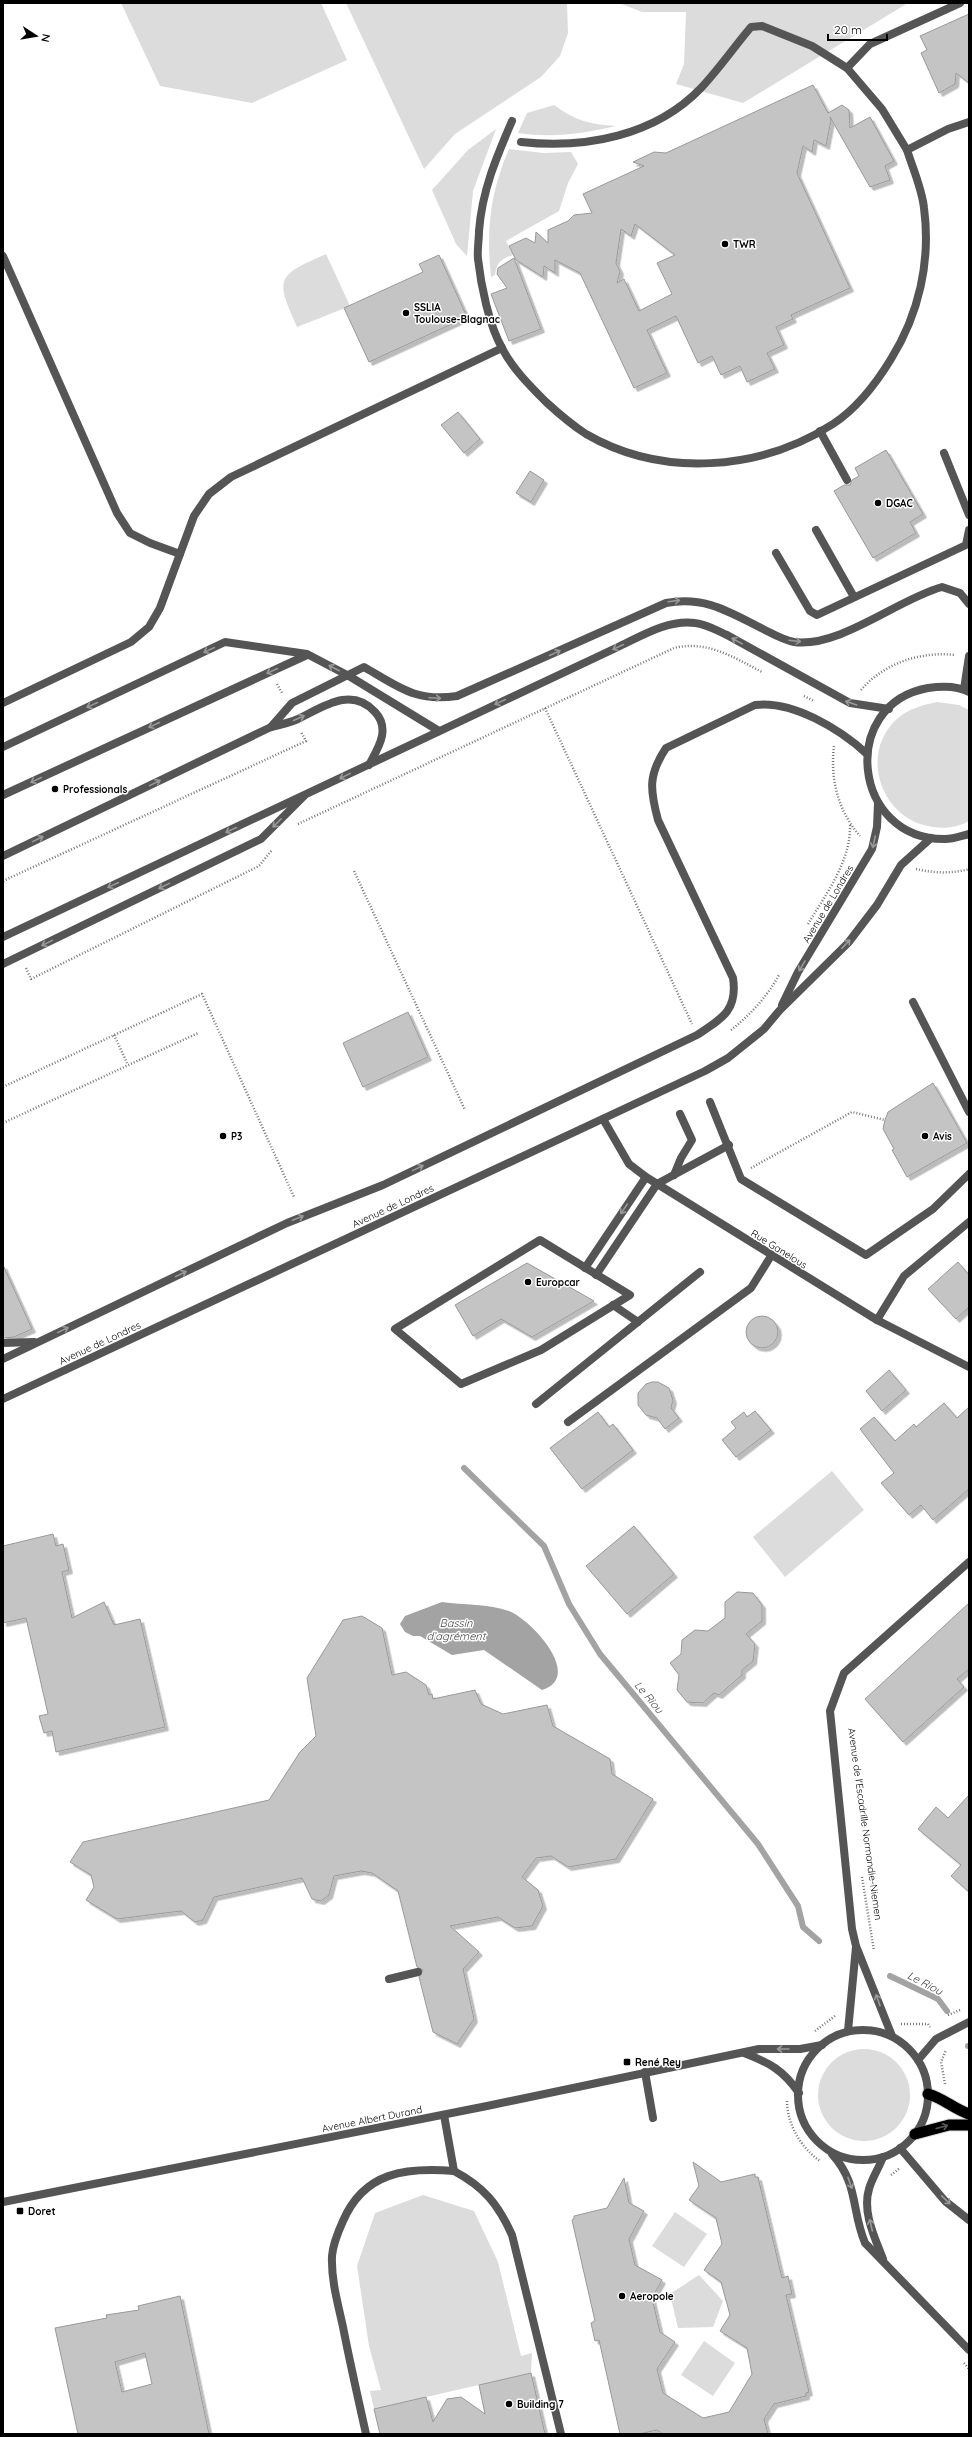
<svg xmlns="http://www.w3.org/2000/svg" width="972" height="2437" viewBox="0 0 972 2437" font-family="Quicksand,sans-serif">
	<defs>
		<filter id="shadow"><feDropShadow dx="3.5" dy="3.5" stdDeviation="0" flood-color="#0004"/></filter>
	</defs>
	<rect width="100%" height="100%" fill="#fff"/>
	<g fill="#dcdcdc">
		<path d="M121 3H321L347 60 252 103 160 86Z"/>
		<path d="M346 3H567L568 33 560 56 541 77 455 134 424 169Z"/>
		<path d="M619 3H908L743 103 676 84 684 64 686 12H642Z"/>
		<path d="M554 105C576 121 589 124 616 126 582 134 552 138 518 133L527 113Z"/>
		<path d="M496 129 473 191 467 256 456 244 432 190 468 150Z"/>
		<path d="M509 149 543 153 571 152 578 164 568 183 559 211 506 241 513 255C501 259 497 262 495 275L491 277C486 230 490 193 509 149Z"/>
		<path d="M326 254 350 306 297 327C275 278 276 276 326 254Z"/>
		<path d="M937 702 959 705 969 710V821C959 827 945 829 933 827 882 821 857 754 898 718 910 708 923 705 937 702Z"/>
		<path d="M832 1471 864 1510 785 1577 753 1537Z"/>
		<circle cx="864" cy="2095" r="46"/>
		<path d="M423 2195 474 2211 498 2262 521 2356 532 2353 531 2373 374 2409 370 2391 381 2390 369 2346 357 2266 375 2213Z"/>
		<path d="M675 2212 707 2234 684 2267 652 2246Z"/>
		<path d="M699 2275 723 2301 713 2327 678 2328 670 2294Z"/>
		<path d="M704 2341 735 2363 713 2396 681 2375Z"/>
	</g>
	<path fill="#a3a3a3" d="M442 1602C463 1605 489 1604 509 1611 532 1620 584 1677 542 1690L484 1650 452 1655 420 1636H413L405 1632 400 1624 405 1616Z"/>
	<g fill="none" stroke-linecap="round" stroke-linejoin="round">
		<g stroke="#a3a3a3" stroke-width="6">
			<path d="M464 1468 544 1546 569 1604 600 1654 758 1844 798 1906 803 1927 819 1941"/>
			<path d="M890 1976 938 1999 947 2011"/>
			<path d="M968 2046H969"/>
		</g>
	</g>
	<g fill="#c4c4c4" stroke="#999" fill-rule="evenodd" filter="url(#shadow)">
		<path d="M969 14V83L956 73 955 84 939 93 921 53 927 50 920 36Z"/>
		<path d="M813 85 828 113 842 105 849 110 850 128 870 117 894 161 885 166 890 180 870 187 830 117 831 120 826 146 814 140 812 152 803 146 797 173 850 288 791 315 793 319 776 327 784 345 767 353 775 369 747 382 740 366 721 375 712 356 698 363 676 316 647 330 667 373 634 388 580 273 555 260V273L544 266 543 277 516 260 509 246 526 238 535 243 536 232 548 243V230L568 221 574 215 592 213 583 194 644 166 633 162 654 152 666 153ZM635 224 675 255 657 263 672 294 639 311 624 279 617 283 620 271 616 263 621 229 631 236Z"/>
		<path d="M439 255 467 317 369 362 344 308 423 272 419 264Z"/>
		<path d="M514 258 541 329 509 341 491 294 507 288 497 274 498 268Z"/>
		<path d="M458 412 480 439 464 453 441 425Z"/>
		<path d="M886 450 923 514 910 522 916 533 873 558 834 491 844 485H850L852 480 859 476 855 468Z"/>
		<path d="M530 471 544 480 531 502 516 493Z"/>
		<path d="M408 1012 428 1057 363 1087 343 1043Z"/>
		<path d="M933 1083 967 1143 907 1177 892 1150 894 1149 883 1129 885 1120 888 1112Z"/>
		<path d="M958 1262 969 1275V1307L956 1319 928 1289Z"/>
		<path d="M527 1263 594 1301 532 1337 501 1319 473 1336 455 1305Z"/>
		<path d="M3 1265 32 1329 14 1337 3 1338Z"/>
		<circle cx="762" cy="1332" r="16"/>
		<path d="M889 1370 906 1390 882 1411 866 1391Z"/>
		<path d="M652 1382H658L669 1388 673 1400 671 1408 679 1418 665 1429 657 1418 646 1415 638 1405V1393L646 1384Z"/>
		<path d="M944 1403 957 1418 969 1407V1489L933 1520 921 1505 909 1515 881 1483 894 1473 860 1429 874 1417 895 1441 914 1424 916 1427Z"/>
		<path d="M755 1411 771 1430 736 1457 722 1440 736 1428 731 1422 744 1412 747 1417Z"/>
		<path d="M598 1412 609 1427 613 1424 633 1450 582 1489 550 1448Z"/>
		<path d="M634 1526 674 1574 627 1614 586 1566Z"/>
		<path d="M53 1534 56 1546 63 1544 69 1570 62 1572 72 1618 104 1602 114 1625 140 1619 165 1727 56 1752 52 1731 44 1733 39 1716 48 1714 26 1618 3 1623V1546Z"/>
		<path d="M737 1592 753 1593 762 1605V1621L746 1634 755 1644 753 1661 742 1670V1675L719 1695 714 1693 703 1703 687 1702 677 1690 679 1675 670 1663 681 1654 682 1640 695 1630 708 1631 725 1618V1602Z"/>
		<path d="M969 1603V1669L957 1679 964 1687 903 1742 865 1699Z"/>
		<path d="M362 1616 382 1628 392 1675 406 1672 426 1685 429 1695 432 1694 433 1699 475 1690 481 1704 503 1714 547 1705 553 1726 610 1759 612 1774 653 1799 616 1859 568 1867 551 1856 536 1858 522 1877 538 1890 543 1906 532 1926 515 1928 498 1917 450 1926 479 1952 463 1969 474 2019 457 2044 433 2032 419 1977 423 1970 417 1967 398 1891 372 1873 361 1871 334 1876 329 1895 321 1901 312 1899 302 1878 214 1897 203 1920 195 1922 181 1911 117 1919 86 1900 94 1887 91 1875 70 1862 83 1842 269 1800 300 1752 316 1736 307 1678 343 1620Z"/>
		<path d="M969 1795V1892L951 1876 961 1865 918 1829 936 1807 948 1818Z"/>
		<path d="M693 2162 721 2182 755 2174V2177H758L782 2278 788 2276 792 2294 786 2295 809 2392 806 2393V2396L774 2404 764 2419 768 2434H663L657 2430 639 2434H620L599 2340 595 2341 591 2323 595 2321 572 2220 574 2219V2216L607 2208 624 2178 629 2203 644 2211 629 2239 635 2265 662 2280 652 2298 660 2332 675 2342 657 2369 663 2393 703 2418 729 2412 752 2374 747 2348 720 2331 730 2315 721 2282 704 2270 722 2244 716 2218 689 2200 699 2186Z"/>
		<path d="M180 2296 209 2434H78L55 2328 107 2318 106 2315 139 2310 138 2306ZM145 2353 152 2384 122 2392 115 2362Z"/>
		<path d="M531 2373 545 2434H380L374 2409 426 2397 433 2422 447 2399 461 2397 485 2414 479 2385Z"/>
	</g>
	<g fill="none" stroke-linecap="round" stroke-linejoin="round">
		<g stroke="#dbdbdb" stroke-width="13">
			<g id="trunk">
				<path d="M928 2094C943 2098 954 2109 969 2114"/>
				<path d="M915 2134 949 2125H969"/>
			</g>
		</g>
		<g stroke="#777" stroke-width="2.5" stroke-dasharray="1 2" stroke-linecap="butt">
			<path d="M277 684 282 693"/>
			<path d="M861 690C884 663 921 651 955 655"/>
			<path d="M804 696 814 701"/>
			<path d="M545 708 692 1024"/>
			<path d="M834 746C830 779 838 811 860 836"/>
			<path d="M298 824 674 648C707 640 733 657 762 672"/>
			<path d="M916 869C933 873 952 874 969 869"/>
			<path d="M354 871 465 1110"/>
			<path d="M3 881 306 741 301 732"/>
			<path d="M808 924C826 894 851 861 850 825"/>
			<path d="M26 968 31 979 259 866 272 850"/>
			<path d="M731 1030C750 1015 767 997 779 975"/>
			<path d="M114 1035 128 1065"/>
			<path d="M3 1087 202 994 294 1197"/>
			<path d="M3 1123 198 1033"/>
			<path d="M751 1168 852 1112 885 1120"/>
			<path d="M862 1877 874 1951"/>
			<path d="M948 2015 960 2010"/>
			<path d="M901 2024H928L930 2027"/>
			<path d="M815 2031 835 2016"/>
			<path d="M945 2084 941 2062 946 2050"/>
			<path d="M787 2101C787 2124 801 2148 820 2161"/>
			<path d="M891 2175 900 2168"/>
			<path d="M964 2363 969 2369"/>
		</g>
		<g stroke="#555" stroke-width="8">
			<path d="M847 68 870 44 960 3"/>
			<path d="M512 121C496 158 482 191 479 231 479 240 477 250 478 259 481 286 489 325 502 348 512 368 530 386 546 402 558 413 572 425 586 434 662 478 760 471 833 424 856 409 877 382 891 359 919 314 931 261 924 208 922 189 913 169 907 150L948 129 969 122"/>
			<path d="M521 142C585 149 655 136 701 88 719 69 734 47 751 27L762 26 812 46 847 68 882 109 907 150"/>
			<path d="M3 256 117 513 130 533 150 543 180 554"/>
			<path d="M820 431 847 480"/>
			<path d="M944 453 969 515"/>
			<path d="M816 530 854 597"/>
			<path d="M776 553 810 611 817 615 966 545 969 530"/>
			<path d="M964 689 969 656"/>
			<path d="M3 703 131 642 149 627 160 608 194 516 209 494 231 477 502 348"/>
			<path d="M271 727 292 703 364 667C399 687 415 702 457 696L666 603C706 596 729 612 763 629 773 634 783 640 794 642 840 648 898 599 942 587L960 593 969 604"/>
			<path d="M3 747 225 642 307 654 349 676 439 731"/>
			<path d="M3 795 307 655"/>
			<path d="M3 856 271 727C280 725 289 723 298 719 323 707 351 686 375 712 391 729 378 748 369 765"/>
			<path d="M3 964 261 839 304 796"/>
			<path d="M913 1002 969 1112"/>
			<path d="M710 1102 741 1179 866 1255 933 1209 969 1174"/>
			<path d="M674 1175 681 1158 692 1140 680 1114"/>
			<path d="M540 1240 630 1295 541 1350 461 1384 395 1329Z"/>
			<path d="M585 1268 646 1177"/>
			<path d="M596 1275 657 1184 729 1145"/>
			<path d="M613 1305 638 1322"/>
			<path d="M877 1320 904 1276 969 1222"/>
			<path d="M3 1343 34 1342"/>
			<path d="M3 1359 287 1223 383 1185 697 1035C721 1019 738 1011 733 978L658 820C650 790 648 775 666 748L755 705C792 700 840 729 867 754"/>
			<path d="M536 1404 700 1272"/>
			<path d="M568 1422 751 1288 771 1256"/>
			<path d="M389 1979 418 1972"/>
			<path d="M645 2072 653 2118"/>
			<path d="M444 2115 454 2171C484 2187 498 2204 512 2235L561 2434"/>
			<path d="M900 2148 945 2201 969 2220"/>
			<path d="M366 2434C358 2398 350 2363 343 2327 338 2304 331 2280 332 2256 333 2244 338 2232 343 2221 364 2172 406 2167 454 2171"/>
		</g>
		<g stroke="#555" stroke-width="8">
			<path d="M969 692C956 685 941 686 928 688 838 704 852 840 945 839 953 839 961 836 969 834"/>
			<path d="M3 937 618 647C641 636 669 619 695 623 706 624 716 630 727 635L850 703 889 709"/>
			<path d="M782 1005 798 972 872 849 877 827 878 803"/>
			<path d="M603 1119 629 1164 646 1177 877 1320 969 1367"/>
			<path d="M3 1399 705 1071 728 1058 764 1029 779 1011 848 943 877 905 901 865 931 838"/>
			<path d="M848 2031 856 1947"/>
			<path d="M892 2036 856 1946 852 1929 830 1711 844 1673 969 1562"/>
			<path d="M744 2053C770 2063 783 2070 799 2093"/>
			<path d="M918 2060 936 2039 969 2022"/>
			<path d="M3 2202 487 2106 759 2049H800L822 2045"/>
		</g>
		<g stroke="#555" stroke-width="8">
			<circle cx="863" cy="2095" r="65"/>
			<path d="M832 2154C859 2184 851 2210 865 2243L969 2350"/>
			<path d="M883 2157C879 2168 872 2178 869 2189 862 2212 875 2238 883 2259"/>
		</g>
		<use href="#trunk" stroke="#000" stroke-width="11"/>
	</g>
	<defs><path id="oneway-shaft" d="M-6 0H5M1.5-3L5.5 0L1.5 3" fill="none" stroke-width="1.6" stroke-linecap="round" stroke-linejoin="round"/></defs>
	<g stroke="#999">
		<use href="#oneway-shaft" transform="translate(674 601) rotate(-7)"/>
		<use href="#oneway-shaft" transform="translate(737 641) rotate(-151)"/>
		<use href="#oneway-shaft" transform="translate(795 641) rotate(7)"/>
		<use href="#oneway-shaft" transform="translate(618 647) rotate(155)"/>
		<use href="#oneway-shaft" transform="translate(209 650) rotate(155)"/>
		<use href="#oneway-shaft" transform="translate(555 653) rotate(-25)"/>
		<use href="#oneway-shaft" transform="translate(334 668) rotate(-153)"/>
		<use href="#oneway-shaft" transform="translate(272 671) rotate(155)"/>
		<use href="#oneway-shaft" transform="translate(435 698) rotate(3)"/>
		<use href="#oneway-shaft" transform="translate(500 702) rotate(155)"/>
		<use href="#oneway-shaft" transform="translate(851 703) rotate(-161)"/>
		<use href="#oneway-shaft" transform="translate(92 705) rotate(155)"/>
		<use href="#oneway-shaft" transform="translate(299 718) rotate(-24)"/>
		<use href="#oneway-shaft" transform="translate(154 725) rotate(155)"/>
		<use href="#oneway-shaft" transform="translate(345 776) rotate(154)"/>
		<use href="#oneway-shaft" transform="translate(36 780) rotate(155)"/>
		<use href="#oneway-shaft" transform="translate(155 783) rotate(-26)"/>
		<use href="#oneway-shaft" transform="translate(277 823) rotate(135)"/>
		<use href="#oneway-shaft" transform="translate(231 830) rotate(155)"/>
		<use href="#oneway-shaft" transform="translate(38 839) rotate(-26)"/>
		<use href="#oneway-shaft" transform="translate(874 842) rotate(102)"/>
		<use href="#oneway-shaft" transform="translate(113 885) rotate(155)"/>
		<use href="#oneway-shaft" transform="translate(164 886) rotate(154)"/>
		<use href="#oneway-shaft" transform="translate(47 943) rotate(154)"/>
		<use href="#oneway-shaft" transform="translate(846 944) rotate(-47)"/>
		<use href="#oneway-shaft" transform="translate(802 966) rotate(121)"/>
		<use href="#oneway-shaft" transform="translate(418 1168) rotate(-26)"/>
		<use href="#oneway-shaft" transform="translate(624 1209) rotate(124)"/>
		<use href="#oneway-shaft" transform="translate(298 1218) rotate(-22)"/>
		<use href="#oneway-shaft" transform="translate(181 1274) rotate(-26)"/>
		<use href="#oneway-shaft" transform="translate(63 1330) rotate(-26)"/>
		<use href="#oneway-shaft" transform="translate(878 2000) rotate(-110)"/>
		<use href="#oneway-shaft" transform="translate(783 2049) rotate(180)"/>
		<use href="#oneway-shaft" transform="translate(850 2183) rotate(70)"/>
		<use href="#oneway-shaft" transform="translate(946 2200) rotate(44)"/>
		<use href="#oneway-shaft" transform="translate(871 2225) rotate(-103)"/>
	</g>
	<use stroke="#595959" href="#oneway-shaft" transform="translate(942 2127) rotate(-15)"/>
	<g fill="#000" stroke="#fff" stroke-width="1.5">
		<circle cx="725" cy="244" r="4"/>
		<circle cx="406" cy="313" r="4"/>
		<circle cx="878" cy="503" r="4"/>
		<circle cx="55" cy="789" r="4"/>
		<circle cx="223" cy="1136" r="4"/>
		<circle cx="925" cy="1136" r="4"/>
		<circle cx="528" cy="1282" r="4"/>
		<rect x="623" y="2058" width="8" height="8" rx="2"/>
		<rect x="16" y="2207" width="8" height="8" rx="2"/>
		<circle cx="622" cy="2296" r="4"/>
		<circle cx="509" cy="2404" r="4"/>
	</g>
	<g text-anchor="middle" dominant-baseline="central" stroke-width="3" stroke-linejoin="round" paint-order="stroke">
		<g font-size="10" font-weight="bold" fill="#000" stroke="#fff" text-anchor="start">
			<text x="733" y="244">TWR</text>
			<text x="414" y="307">SSLIA<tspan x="414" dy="12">Toulouse-Blagnac</tspan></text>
			<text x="886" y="503">DGAC</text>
			<text x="63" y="789">Professionals</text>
			<text x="231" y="1136">P3</text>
			<text x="933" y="1136">Avis</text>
			<text x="536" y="1282">Europcar</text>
			<text x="635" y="2062">René Rey</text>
			<text x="28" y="2211">Doret</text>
			<text x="630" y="2296">Aeropole</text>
			<text x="517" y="2404">Building 7</text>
		</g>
		<g font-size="10" fill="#000" stroke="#fff">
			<text transform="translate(828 904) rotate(-59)">Avenue de Londres</text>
			<text transform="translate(393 1206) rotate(-25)">Avenue de Londres</text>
			<text transform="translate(779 1249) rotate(32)">Rue Ganelous</text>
			<text transform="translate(100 1343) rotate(-25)">Avenue de Londres</text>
			<text transform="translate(865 1824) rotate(82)">Avenue de l'Escadrille Normandie-Niemen</text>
			<text transform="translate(372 2119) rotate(-11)">Avenue Albert Durand</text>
		</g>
		<g font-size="11" font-style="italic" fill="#444" stroke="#fff">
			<text x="456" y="1623">Bassin<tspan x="456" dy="13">d’agrément</tspan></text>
			<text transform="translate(649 1697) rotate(50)">Le Riou</text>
			<text transform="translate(925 1983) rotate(28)">Le Riou</text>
		</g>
	</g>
	<rect width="972" height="2437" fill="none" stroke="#000000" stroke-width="8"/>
	<g transform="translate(36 36) rotate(102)" stroke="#ffffff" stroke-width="3" paint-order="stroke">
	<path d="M0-3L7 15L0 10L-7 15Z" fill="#000000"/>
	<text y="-6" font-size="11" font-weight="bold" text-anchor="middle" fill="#000000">N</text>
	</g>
	<path d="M828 34v6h59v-6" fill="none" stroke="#000000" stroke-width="2"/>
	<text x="834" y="34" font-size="12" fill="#000000" stroke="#ffffff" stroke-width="3" paint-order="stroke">20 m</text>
</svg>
